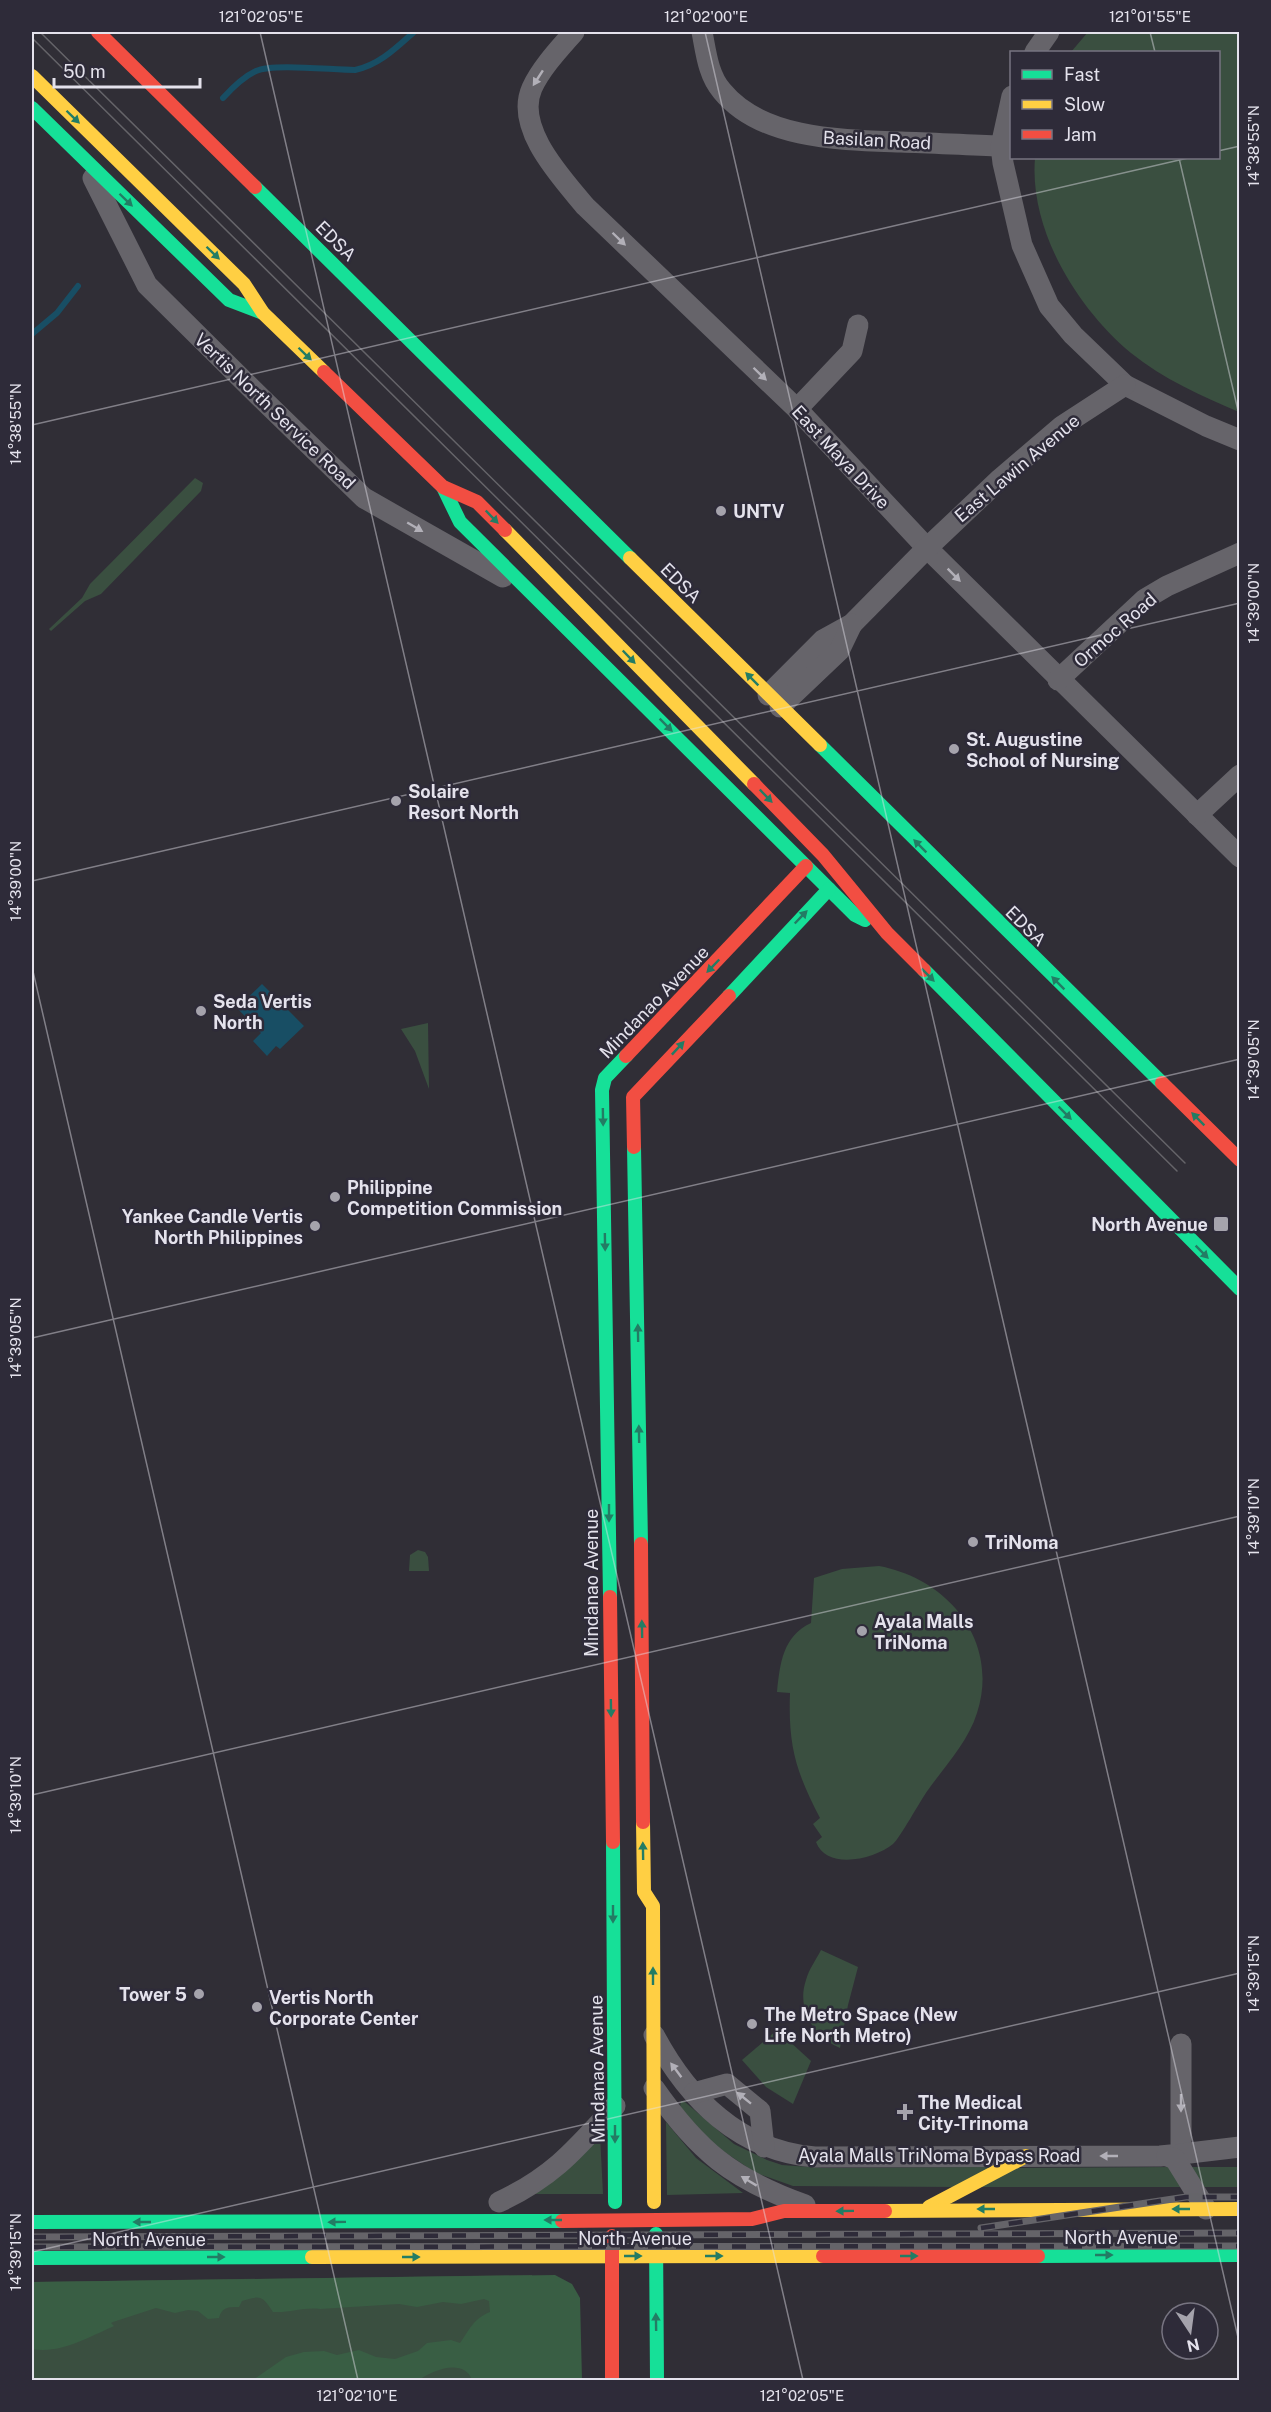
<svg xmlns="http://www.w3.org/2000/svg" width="1271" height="2412" viewBox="0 0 1271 2412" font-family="'Public Sans',sans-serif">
	<rect width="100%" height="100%" fill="#302e36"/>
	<g fill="#3a4f40">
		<path d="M1088 32H1239V412C1202 396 1163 379 1131 353 1077 308 1029 230 1035 158H1218V52H1071Z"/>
		<path d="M195 478 203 483 201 491 101 594 85 601 51 631 49 629 82 598 90 584Z"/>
		<path d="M428 1023 429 1089 415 1051 401 1029Z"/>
		<path d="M418 1550 425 1552 428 1557 429 1571H409L410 1555Z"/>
		<path d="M879 1566C949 1579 1000 1642 977 1713 968 1742 945 1766 928 1790 920 1801 900 1838 893 1844 875 1859 827 1871 816 1842L822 1837 813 1824 820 1818C796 1772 788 1746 790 1693L777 1692C780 1663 783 1636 811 1623L814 1578 842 1569Z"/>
		<path d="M821 1950 858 1967 848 2005 840 2048C814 2037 796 2009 806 1980 809 1969 816 1960 821 1950Z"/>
		<path d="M777 2030 811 2061 793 2104 766 2087 742 2060Z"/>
		<path d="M681 2101 685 2102 734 2144 767 2160 782 2165 823 2168 997 2167 959 2187 793 2186 756 2173 726 2153 709 2140 680 2107Z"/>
		<path d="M666 2122 696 2158 743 2193 667 2195Z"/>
		<path d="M600 2135 603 2194H535Z"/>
		<path d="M1173 2167 1186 2187H978L1016 2168Z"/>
		<path d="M1184 2167H1239V2187H1197Z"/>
		<path d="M532 2275 533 2380H32V2282Z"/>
	</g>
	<path fill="#395e44" d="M555 2275 572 2284 580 2298 582 2380H472C464 2358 433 2370 419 2380H253L286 2357 304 2352 324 2351 337 2355 359 2350 376 2357 395 2359 418 2351 427 2343 451 2340 460 2343C470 2329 473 2319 490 2312L489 2301 484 2299 461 2304 443 2302 417 2307 399 2304 320 2309C304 2307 290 2313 273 2312 262 2296 261 2295 242 2301L239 2307C228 2307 222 2307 219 2318L208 2319 198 2311 188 2310 175 2313 156 2308 113 2322 111 2323 114 2326 112 2327C87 2338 60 2354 32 2349V2282Z"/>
	<path fill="#184e64" d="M262 984 304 1026 280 1049 276 1046 267 1056 253 1041 261 1033 237 1008Z"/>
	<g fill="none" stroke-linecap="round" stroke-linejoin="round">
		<g stroke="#184e64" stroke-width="6">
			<path d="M223 98C233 87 243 77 256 71 273 63 332 70 355 70 379 65 396 48 414 32"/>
			<path d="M32 334 57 313 78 286"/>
		</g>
		<g stroke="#66646a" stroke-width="21">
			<path d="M574 32C560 48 541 68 532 88 514 128 562 178 585 206L797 409 927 548 1240 857"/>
			<path d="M702 32C706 52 708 75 722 91 762 140 843 140 901 142 934 143 968 145 1001 146"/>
			<path d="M1035 52 1049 32"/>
			<path d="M1012 96 1001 146 1003 163 1022 245 1049 306 1073 335 1125 385 1206 426 1240 440"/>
			<path d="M93 178 147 285 258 395 364 498 503 577"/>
			<path d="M797 409 852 351 858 325"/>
			<path d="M1058 680 1145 599 1167 586 1240 553"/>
			<path d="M768 695 823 640 852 624 927 548 1000 479 1062 426 1125 385"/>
			<path d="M780 707 839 651 852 624"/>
			<path d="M1197 815 1240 775"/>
			<path d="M654 2035C688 2099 740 2151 815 2157L1160 2156 1181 2154V2044"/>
			<path d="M654 2088C698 2151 732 2179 805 2205"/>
			<path d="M694 2093 727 2084 760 2111 764 2147"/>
			<path d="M1181 2154 1240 2147"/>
			<path d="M1167 2156 1175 2159 1206 2209"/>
			<path d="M499 2202C553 2177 576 2149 615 2106"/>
		</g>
		<g stroke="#16e098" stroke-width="14">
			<path d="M32 108 229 300 263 313"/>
			<path d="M255 187 630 558"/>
			<path d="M443 487 460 522 855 915 865 920"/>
			<path d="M820 745 1162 1083"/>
			<path d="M924 970 1240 1289"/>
			<path d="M729 996 829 889"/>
			<path d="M634 1147 641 1544"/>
			<path d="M610 1597 602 1090 605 1078 626 1056"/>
			<path d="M613 1842 615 2202"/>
			<path d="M32 2222 562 2221"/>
			<path d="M656 2234 657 2380"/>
			<path d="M1038 2256 1240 2255"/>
			<path d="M32 2258 312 2257"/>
		</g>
		<g stroke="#ffcf43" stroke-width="14">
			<path d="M32 76 244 284 263 313 324 372"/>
			<path d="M505 530 754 784"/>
			<path d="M630 558 820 745"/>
			<path d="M643 1822 644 1892 653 1906 654 2202"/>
			<path d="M929 2207 1026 2156"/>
			<path d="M885 2211 1240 2209"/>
			<path d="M312 2257 823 2256"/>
		</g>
		<g stroke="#f24e42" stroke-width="14">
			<path d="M98 32 255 187"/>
			<path d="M324 372 443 487 477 502 505 530"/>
			<path d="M754 784 823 855 887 933 924 970"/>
			<path d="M626 1056 806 866"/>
			<path d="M1162 1083 1240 1160"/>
			<path d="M634 1147 633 1097 729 996"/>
			<path d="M641 1544 643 1822"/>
			<path d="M610 1597 613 1842"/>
			<path d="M562 2221 752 2219 784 2211H885"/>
			<path d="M612 2236V2380"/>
			<path d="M823 2256H1038"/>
		</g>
		<g stroke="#656469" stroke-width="1.5">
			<path d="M40 32 1185 1163"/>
			<path d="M32 38 1177 1171"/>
		</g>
		<g stroke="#656469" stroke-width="7">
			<g id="rail">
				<path d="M981 2228 1186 2197H1240"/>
				<path d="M32 2237 1240 2233"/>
				<path d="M32 2247 1240 2246"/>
			</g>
		</g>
		<use href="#rail" stroke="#2e2b39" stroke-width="4.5" stroke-dasharray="14" stroke-linecap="butt"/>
	</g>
	<defs><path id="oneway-solid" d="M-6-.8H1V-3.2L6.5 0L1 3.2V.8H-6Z" transform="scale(1.5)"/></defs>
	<g fill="#b2b0b8">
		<use href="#oneway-solid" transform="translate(538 78) rotate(123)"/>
		<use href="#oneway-solid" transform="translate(619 239) rotate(44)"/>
		<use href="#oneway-solid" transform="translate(760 374) rotate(44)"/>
		<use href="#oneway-solid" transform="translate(415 527) rotate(30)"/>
		<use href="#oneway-solid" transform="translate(954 575) rotate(45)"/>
		<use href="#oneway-solid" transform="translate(676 2070) rotate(-127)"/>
		<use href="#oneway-solid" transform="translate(744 2098) rotate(-141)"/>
		<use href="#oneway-solid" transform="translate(1181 2103) rotate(90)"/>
		<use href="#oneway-solid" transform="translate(1109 2156) rotate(-180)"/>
		<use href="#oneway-solid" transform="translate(749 2181) rotate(-149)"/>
	</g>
	<g fill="#237c64">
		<use href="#oneway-solid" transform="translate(73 117) rotate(44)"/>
		<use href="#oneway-solid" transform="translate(126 200) rotate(44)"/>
		<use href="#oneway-solid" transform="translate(213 253) rotate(44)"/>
		<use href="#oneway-solid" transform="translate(305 354) rotate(44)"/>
		<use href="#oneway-solid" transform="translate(492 517) rotate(46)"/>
		<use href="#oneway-solid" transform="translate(629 657) rotate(46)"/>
		<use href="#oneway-solid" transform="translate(752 679) rotate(-135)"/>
		<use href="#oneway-solid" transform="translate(666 725) rotate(45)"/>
		<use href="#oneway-solid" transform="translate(766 796) rotate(46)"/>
		<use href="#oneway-solid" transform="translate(920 846) rotate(-135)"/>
		<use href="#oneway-solid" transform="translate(801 917) rotate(-46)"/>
		<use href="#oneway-solid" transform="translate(713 966) rotate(134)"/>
		<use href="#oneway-solid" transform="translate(928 975) rotate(45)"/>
		<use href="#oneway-solid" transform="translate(1058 983) rotate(-135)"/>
		<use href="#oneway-solid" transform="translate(678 1048) rotate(-47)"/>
		<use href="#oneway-solid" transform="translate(1065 1113) rotate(45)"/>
		<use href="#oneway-solid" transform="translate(603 1117) rotate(89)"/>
		<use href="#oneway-solid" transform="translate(1198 1119) rotate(-135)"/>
		<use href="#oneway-solid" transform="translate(605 1242) rotate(89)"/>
		<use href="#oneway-solid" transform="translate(1202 1252) rotate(45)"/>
		<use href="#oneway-solid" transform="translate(638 1333) rotate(-91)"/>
		<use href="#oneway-solid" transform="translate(639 1434) rotate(-91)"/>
		<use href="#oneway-solid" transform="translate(609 1513) rotate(90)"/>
		<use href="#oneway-solid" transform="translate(642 1629) rotate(-91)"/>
		<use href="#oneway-solid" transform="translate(611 1708) rotate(89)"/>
		<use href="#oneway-solid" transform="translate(643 1851) rotate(-91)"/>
		<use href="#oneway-solid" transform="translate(613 1914) rotate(90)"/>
		<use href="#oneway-solid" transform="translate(653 1976) rotate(-90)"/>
		<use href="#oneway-solid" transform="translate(615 2134) rotate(90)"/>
		<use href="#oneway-solid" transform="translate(986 2209) rotate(180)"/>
		<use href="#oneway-solid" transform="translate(1181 2209) rotate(180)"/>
		<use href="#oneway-solid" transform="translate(845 2211) rotate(179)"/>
		<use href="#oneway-solid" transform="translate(553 2220) rotate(180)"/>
		<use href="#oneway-solid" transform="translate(142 2222) rotate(-180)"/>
		<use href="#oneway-solid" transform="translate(337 2222) rotate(179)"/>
		<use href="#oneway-solid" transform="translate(1104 2255)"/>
		<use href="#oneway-solid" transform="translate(633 2256)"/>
		<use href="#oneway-solid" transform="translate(714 2256)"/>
		<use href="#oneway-solid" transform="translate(909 2256)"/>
		<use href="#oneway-solid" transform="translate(216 2257)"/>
		<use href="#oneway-solid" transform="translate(411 2257)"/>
		<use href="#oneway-solid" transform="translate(656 2322) rotate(-91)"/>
	</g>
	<path fill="none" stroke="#e4e2ec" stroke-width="1.5" stroke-opacity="0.45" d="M260 32 803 2380M705 32 1240 2346M1150 32 1155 52M1218 151 1240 146M1179 158 1240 419M32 425 1188 158M32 881 1240 603M32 967 358 2380M32 1338 1240 1059M32 1795 1240 1516M32 2252 1240 1973"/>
	<g fill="#a5a3ac" stroke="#2e2b39" stroke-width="2">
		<circle cx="721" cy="511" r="6"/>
		<circle cx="954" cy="749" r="6"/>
		<circle cx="396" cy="801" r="6"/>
		<circle cx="201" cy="1011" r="6"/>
		<circle cx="335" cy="1197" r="6"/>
		<rect x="1213" y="1216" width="16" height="16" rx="3"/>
		<circle cx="315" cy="1226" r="6"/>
		<circle cx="973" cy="1542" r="6"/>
		<circle cx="862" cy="1631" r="6"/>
		<circle cx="199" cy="1994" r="6"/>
		<circle cx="257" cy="2007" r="6"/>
		<circle cx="752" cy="2024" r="6"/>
		<path d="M902 2103h6v6h6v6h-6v6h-6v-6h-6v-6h6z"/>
	</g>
	<g text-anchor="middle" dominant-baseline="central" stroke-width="5" stroke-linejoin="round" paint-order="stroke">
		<g font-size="18" fill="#e4e2ec" stroke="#2e2b39">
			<text transform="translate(877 140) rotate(3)">Basilan Road</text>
			<text transform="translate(336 241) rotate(45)">EDSA</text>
			<text transform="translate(275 411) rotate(44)">Vertis North Service Road</text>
			<text transform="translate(841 457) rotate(47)">East Maya Drive</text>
			<text transform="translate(1017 468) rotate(-40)">East Lawin Avenue</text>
			<text transform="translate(681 583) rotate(45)">EDSA</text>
			<text transform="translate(1115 630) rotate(-41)">Ormoc Road</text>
			<text transform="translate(1026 926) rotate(45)">EDSA</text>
			<text transform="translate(654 1002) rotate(-46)">Mindanao Avenue</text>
			<text transform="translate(591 1583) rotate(-90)">Mindanao Avenue</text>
			<text transform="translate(597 2069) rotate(-91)">Mindanao Avenue</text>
			<text x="939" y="2155">Ayala Malls TriNoma Bypass Road</text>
			<text x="1121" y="2237">North Avenue</text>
			<text x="635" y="2238">North Avenue</text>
			<text x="149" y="2239">North Avenue</text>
		</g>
		<g font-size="18" font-weight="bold" fill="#e4e2ec" stroke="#2e2b39" text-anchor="start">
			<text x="733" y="511">UNTV</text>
			<text x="966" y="739">St. Augustine<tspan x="966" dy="21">School of Nursing</tspan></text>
			<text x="408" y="791">Solaire<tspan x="408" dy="21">Resort North</tspan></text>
			<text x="213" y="1001">Seda Vertis<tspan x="213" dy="21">North</tspan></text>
			<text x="347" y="1187">Philippine<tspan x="347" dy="21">Competition Commission</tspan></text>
			<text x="303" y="1216" text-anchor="end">Yankee Candle Vertis<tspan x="303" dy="21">North Philippines</tspan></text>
			<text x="1208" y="1224" text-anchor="end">North Avenue</text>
			<text x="985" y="1542">TriNoma</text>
			<text x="874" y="1621">Ayala Malls<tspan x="874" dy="21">TriNoma</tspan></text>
			<text x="187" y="1994" text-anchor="end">Tower 5</text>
			<text x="269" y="1997">Vertis North<tspan x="269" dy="21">Corporate Center</tspan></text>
			<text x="764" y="2014">The Metro Space (New<tspan x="764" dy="21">Life North Metro)</tspan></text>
			<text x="918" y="2102">The Medical<tspan x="918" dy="21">City-Trinoma</tspan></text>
		</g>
	</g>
	<rect width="1271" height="2412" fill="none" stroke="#2e2b39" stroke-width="66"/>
	<rect x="1010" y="51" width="210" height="108" fill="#2e2b39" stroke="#777481" stroke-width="1.5"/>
	<rect x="1022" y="70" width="30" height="9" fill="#16e098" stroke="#777481" stroke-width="1.5"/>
	<text x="1064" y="81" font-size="18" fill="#e4e2ec">Fast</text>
	<rect x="1022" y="100" width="30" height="9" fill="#ffcf43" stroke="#777481" stroke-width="1.5"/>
	<text x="1064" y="111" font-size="18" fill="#e4e2ec">Slow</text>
	<rect x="1022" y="130" width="30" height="9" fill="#f24e42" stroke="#777481" stroke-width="1.5"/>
	<text x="1064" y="141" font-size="18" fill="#e4e2ec">Jam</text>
	<g transform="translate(1190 2331) rotate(167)"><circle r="28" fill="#2e2b39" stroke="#777481" stroke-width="1.5"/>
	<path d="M0-4.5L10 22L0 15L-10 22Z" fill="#a5a3ac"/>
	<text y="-9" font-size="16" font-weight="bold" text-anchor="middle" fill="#e4e2ec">N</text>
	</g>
	<path d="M54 78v9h146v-9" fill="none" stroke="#e4e2ec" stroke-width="3"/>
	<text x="63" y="78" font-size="18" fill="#e4e2ec" stroke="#2e2b39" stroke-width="4.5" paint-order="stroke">50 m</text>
	<rect x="33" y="33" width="1205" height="2346" fill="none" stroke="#e4e2ec" stroke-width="2"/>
	<g font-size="15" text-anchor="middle" fill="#e4e2ec">
		<text x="261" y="22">121°02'05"E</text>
		<text x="706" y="22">121°02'00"E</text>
		<text x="1150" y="22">121°01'55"E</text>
		<text transform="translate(1254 146) rotate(-90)" y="5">14°38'55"N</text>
		<text transform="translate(16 424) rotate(-90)" y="5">14°38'55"N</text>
		<text transform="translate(1254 603) rotate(-90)" y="5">14°39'00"N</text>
		<text transform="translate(16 881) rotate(-90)" y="5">14°39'00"N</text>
		<text transform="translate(1254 1060) rotate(-90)" y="5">14°39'05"N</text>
		<text transform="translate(16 1338) rotate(-90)" y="5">14°39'05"N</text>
		<text transform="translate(1254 1517) rotate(-90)" y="5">14°39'10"N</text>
		<text transform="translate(16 1795) rotate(-90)" y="5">14°39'10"N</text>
		<text transform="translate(1254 1974) rotate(-90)" y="5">14°39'15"N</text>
		<text transform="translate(16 2252) rotate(-90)" y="5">14°39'15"N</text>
		<text x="357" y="2401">121°02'10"E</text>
		<text x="802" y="2401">121°02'05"E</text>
	</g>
</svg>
